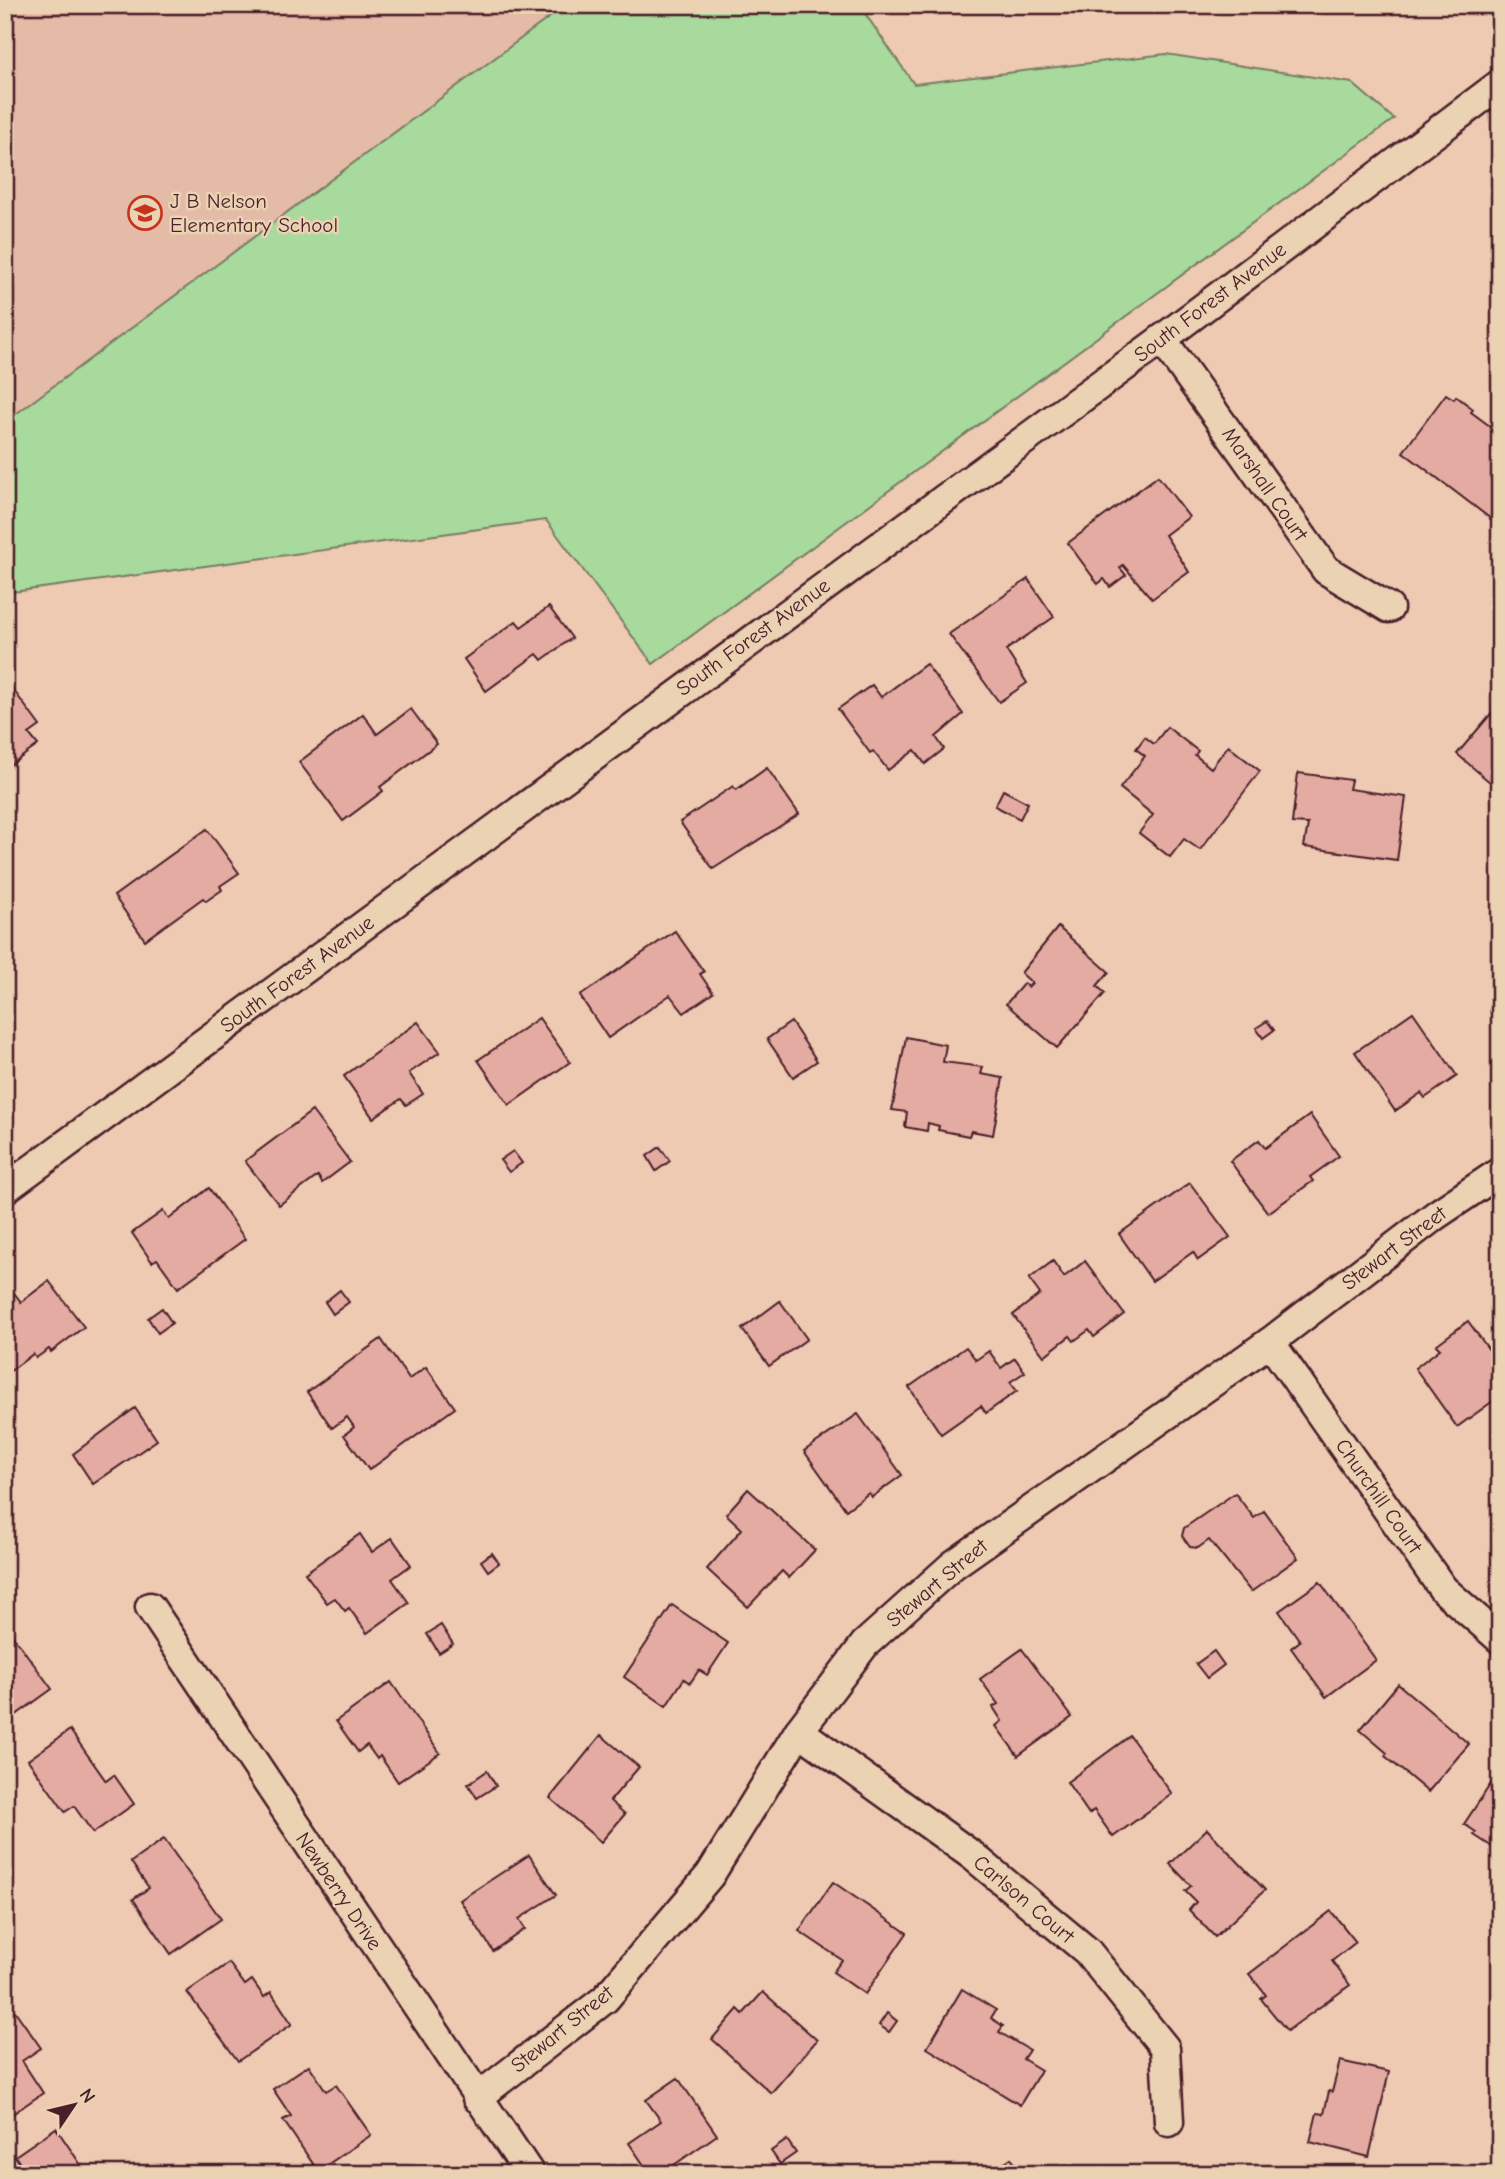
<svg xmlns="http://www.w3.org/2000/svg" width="1505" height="2179" viewBox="0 0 1505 2179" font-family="'Comic Neue',sans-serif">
	<rect width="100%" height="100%" fill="#edcab1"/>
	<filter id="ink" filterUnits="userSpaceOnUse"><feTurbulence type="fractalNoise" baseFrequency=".0143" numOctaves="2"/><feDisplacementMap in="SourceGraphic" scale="14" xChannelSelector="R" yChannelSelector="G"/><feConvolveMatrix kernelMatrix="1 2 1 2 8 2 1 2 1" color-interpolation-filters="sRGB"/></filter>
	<g filter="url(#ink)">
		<path fill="#e4bba7" d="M5 5H566L5 422Z"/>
		<path fill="#a7da9c" stroke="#787c64" stroke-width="2" d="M566 5H859L914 84 1166 54 1352 83 1394 119 653 664 546 520 5 593V422Z"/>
		<g fill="#e4aba2" stroke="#4a1f2b" stroke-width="2">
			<path d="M1446 394 1454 399 1456 396 1473 409 1471 412 1498 432 1500 430V508L1491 519 1403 452Z"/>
			<path d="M1158 476 1189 517 1165 535 1189 572 1152 599 1123 565 1120 568 1126 575 1110 587 1104 579 1098 584 1068 543Z"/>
			<path d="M1028 579 1054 617 1006 650 1027 683 999 702 949 634Z"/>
			<path d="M549 607 572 638 542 660 537 654 486 691 464 659 516 621 521 627Z"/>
			<path d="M926 664 963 714 936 737 944 749 925 764 915 750 888 770 873 751 870 753 838 709 872 685 881 697Z"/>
			<path d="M9 684 40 726 29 734 38 745 5 769V687Z"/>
			<path d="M1500 703V789L1499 790 1457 754Z"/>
			<path d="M411 709 437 744 380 787 383 791 343 821 299 762 363 714 377 734Z"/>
			<path d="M1167 727 1198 751 1195 755 1211 768 1228 746 1260 771 1200 850 1184 839 1170 857 1139 833 1153 815 1120 788 1145 756 1136 749 1145 737 1154 744Z"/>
			<path d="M767 768 799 814 713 869 680 822 733 786 736 790Z"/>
			<path d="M1298 773 1351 780 1349 789 1406 797 1397 860 1304 847 1308 824 1292 823Z"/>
			<path d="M1003 790 1028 803 1020 819 995 806Z"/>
			<path d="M207 829 239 873 220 886 222 890 206 901 203 898 145 940 114 896Z"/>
			<path d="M1058 927 1109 972 1097 986 1105 993 1057 1048 1006 1004 1024 983 1028 987 1032 983 1021 973Z"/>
			<path d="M675 931 704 972 700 974 713 993 684 1013 670 995 608 1038 580 996Z"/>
			<path d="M1500 1006V1034L1490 1010Z"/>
			<path d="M1413 1012 1457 1076 1425 1098 1421 1093 1395 1111 1355 1052Z"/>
			<path d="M539 1018 570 1062 509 1105 478 1060Z"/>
			<path d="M1267 1021 1274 1030 1263 1038 1256 1028Z"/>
			<path d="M418 1022 440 1052 409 1073 423 1094 406 1105 401 1099 373 1118 344 1076Z"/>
			<path d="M791 1022 817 1061 793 1077 767 1039Z"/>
			<path d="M906 1037 946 1045 943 1062 983 1067 981 1074 1003 1078 993 1135 971 1131 969 1136 938 1130 939 1126 928 1123 927 1131 905 1127 907 1112 892 1110Z"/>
			<path d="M312 1111 350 1162 322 1183 318 1176 279 1205 245 1161Z"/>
			<path d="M1310 1115 1339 1156 1310 1177 1313 1181 1268 1213 1230 1161 1259 1140 1265 1148Z"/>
			<path d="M660 1147 670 1161 656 1171 647 1156Z"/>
			<path d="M513 1151 522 1163 509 1172 500 1160Z"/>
			<path d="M1190 1183 1230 1237 1198 1260 1193 1252 1152 1281 1119 1234Z"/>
			<path d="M209 1188 245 1239 178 1288 157 1259 152 1262 132 1233 163 1211 169 1219Z"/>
			<path d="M1053 1261 1064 1277 1085 1261 1124 1314 1094 1337 1089 1330 1074 1341 1070 1336 1044 1356 1013 1315 1040 1294 1029 1279Z"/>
			<path d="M49 1281 84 1327 51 1352 49 1349 36 1358 33 1354 5 1375V1301L15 1294 21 1302Z"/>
			<path d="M340 1290 349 1302 333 1314 325 1302Z"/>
			<path d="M780 1301 807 1339 769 1366 742 1329Z"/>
			<path d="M162 1308 172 1323 158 1333 148 1318Z"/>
			<path d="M1468 1321 1500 1365V1396L1457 1427 1415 1368 1440 1349 1436 1345Z"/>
			<path d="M381 1339 409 1379 426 1367 455 1408 369 1470 344 1435 354 1427 347 1417 332 1428 307 1392Z"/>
			<path d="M966 1347 976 1360 989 1351 1001 1368 1015 1358 1025 1372 1010 1382 1017 1391 986 1413 981 1406 941 1434 909 1387Z"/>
			<path d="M135 1408 157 1440 93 1484 73 1454Z"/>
			<path d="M858 1414 902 1475 872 1497 869 1493 846 1510 804 1451Z"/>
			<path d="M748 1489 815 1550 789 1578 782 1571 748 1607 707 1569 742 1529 726 1514Z"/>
			<path d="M1235 1493 1254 1518 1264 1511 1298 1558 1251 1592 1209 1540 1198 1548 1190 1547 1182 1536 1184 1528Z"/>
			<path d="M360 1534 372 1552 392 1538 411 1565 392 1579 409 1603 367 1633 349 1608 345 1611 335 1598 327 1603 305 1573Z"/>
			<path d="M492 1553 499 1563 488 1571 481 1561Z"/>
			<path d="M1320 1582 1376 1660 1326 1697 1291 1648 1300 1641 1279 1611Z"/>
			<path d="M672 1605 728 1643 707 1675 699 1670 690 1683 684 1679 666 1706 624 1677Z"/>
			<path d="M5 1625 52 1689 5 1723Z"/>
			<path d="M441 1625 453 1644 439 1653 427 1634Z"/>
			<path d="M1022 1649 1072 1717 1018 1756 996 1726 1002 1721 993 1707 998 1704 980 1679Z"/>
			<path d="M1214 1651 1224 1665 1207 1678 1196 1664Z"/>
			<path d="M391 1682 440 1753 398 1782 380 1756 377 1759 367 1745 358 1752 336 1721Z"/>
			<path d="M1398 1684 1469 1744 1428 1792 1385 1756 1387 1753 1360 1730Z"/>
			<path d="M70 1730 106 1781 114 1775 134 1804 93 1833 74 1806 65 1812 28 1760Z"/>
			<path d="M601 1735 639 1767 610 1801 625 1814 601 1842 550 1798Z"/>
			<path d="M1130 1736 1172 1794 1113 1837 1094 1810 1089 1814 1067 1782Z"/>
			<path d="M1500 1770V1852L1474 1835 1476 1832 1464 1824Z"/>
			<path d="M487 1771 496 1786 477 1798 468 1784Z"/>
			<path d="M1207 1829 1265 1890 1215 1937 1189 1910 1196 1902 1185 1891 1191 1886 1170 1864Z"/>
			<path d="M164 1839 221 1919 171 1954 133 1899 149 1888 131 1862Z"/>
			<path d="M529 1855 556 1895 519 1919 525 1929 493 1951 460 1900Z"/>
			<path d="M833 1882 907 1933 865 1994 833 1972 842 1960 799 1931Z"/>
			<path d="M1331 1911 1356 1942 1332 1961 1350 1985 1287 2031 1261 1999 1266 1995 1249 1974Z"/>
			<path d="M229 1963 245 1985 252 1980 264 1997 271 1992 292 2024 238 2061 187 1992Z"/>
			<path d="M962 1989 996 2010 991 2018 1003 2026 999 2032 1029 2050 1023 2059 1041 2070 1020 2105 927 2048Z"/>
			<path d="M763 1992 817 2040 771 2093 712 2039 738 2009 743 2014Z"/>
			<path d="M15 2011 41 2048 22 2061 43 2093 5 2119V2017Z"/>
			<path d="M887 2013 897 2021 889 2032 879 2025Z"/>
			<path d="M1340 2061 1389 2072 1369 2157 1310 2142 1317 2113 1324 2114 1329 2091 1332 2092Z"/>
			<path d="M309 2065 326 2091 336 2085 371 2135 318 2171 283 2120 291 2116 273 2089Z"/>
			<path d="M678 2078 717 2135 661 2174H650L629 2143 661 2121 646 2100Z"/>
			<path d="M56 2128 87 2174H27L15 2156Z"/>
			<path d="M787 2140 796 2153 780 2164 771 2151Z"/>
			<path d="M1011 2158 1022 2174H988Z"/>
		</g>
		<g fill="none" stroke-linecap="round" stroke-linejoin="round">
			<g stroke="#4a1f2b" stroke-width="33">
				<g id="street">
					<path d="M1162 339 1326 570 1389 608"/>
					<path d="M5 1189 1162 339 1500 84"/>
					<path d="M1270 1342 1443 1589 1500 1639"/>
					<path d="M150 1607 530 2174"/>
					<path d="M799 1731 973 1856 1087 1951 1165 2048 1169 2122"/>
					<path d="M477 2098 605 1999 710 1875 799 1731 865 1644 953 1565 1270 1342 1436 1215 1500 1172"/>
				</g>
			</g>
			<use href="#street" stroke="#ebd2b3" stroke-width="28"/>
		</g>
	</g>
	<defs>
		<g id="school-ring" transform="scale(1.75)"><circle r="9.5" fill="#ebd2b3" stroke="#c8321e" stroke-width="1.5"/><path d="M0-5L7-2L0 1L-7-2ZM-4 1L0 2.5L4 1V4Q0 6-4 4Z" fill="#c8321e"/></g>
	</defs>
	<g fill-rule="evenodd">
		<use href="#school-ring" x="145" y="213"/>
	</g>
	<g text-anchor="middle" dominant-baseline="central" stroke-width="5" stroke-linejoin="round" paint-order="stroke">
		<g font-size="21" fill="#4a1f2b" stroke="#ebd2b3" text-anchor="start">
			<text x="170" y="201">J B Nelson<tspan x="170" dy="24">Elementary School</tspan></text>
		</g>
		<g font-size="21" fill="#4a1f2b" stroke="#ebd2b3">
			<text transform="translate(1210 302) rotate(-37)">South Forest Avenue</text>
			<text transform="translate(1265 484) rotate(55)">Marshall Court</text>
			<text transform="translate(753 637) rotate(-36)">South Forest Avenue</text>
			<text transform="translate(297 974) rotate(-36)">South Forest Avenue</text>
			<text transform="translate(1394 1248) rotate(-37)">Stewart Street</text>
			<text transform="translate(1379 1496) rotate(55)">Churchill Court</text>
			<text transform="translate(937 1583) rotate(-40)">Stewart Street</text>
			<text transform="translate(339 1891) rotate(56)">Newberry Drive</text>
			<text transform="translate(1024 1899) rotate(40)">Carlson Court</text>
			<text transform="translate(562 2029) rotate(-39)">Stewart Street</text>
		</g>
	</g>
	<rect width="1505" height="2179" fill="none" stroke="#ebd2b3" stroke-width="28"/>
	<rect x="14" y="14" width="1477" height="2151" fill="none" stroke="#4a1f2b" stroke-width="2.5" filter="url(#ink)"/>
	<g transform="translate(74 2105) rotate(55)" stroke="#ebd2b3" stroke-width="5" paint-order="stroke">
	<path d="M0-5L12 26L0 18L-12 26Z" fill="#4a1f2b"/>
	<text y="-10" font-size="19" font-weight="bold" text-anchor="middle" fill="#4a1f2b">N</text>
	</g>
</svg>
